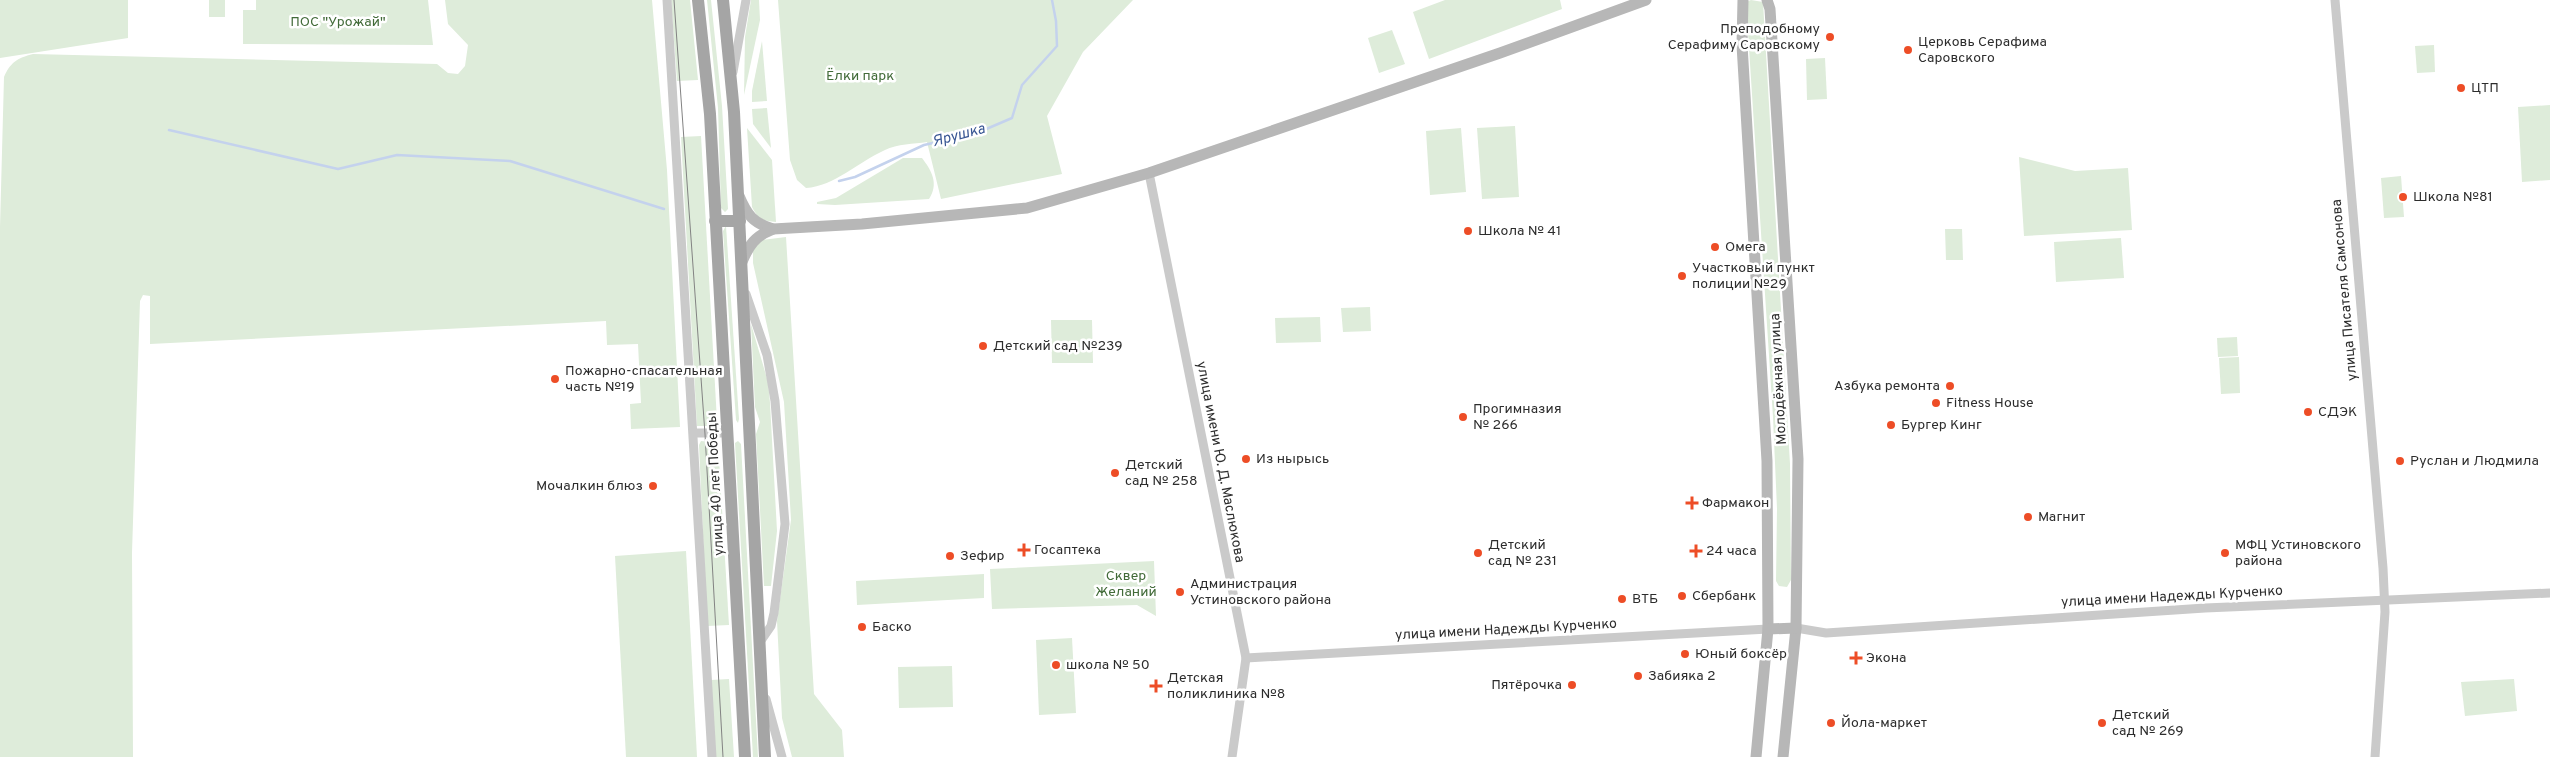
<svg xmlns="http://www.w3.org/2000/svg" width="2550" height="757" viewBox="0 0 2550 757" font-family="Overpass,sans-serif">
	<rect width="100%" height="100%" fill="#fff"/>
	<g fill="#deecda">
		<path d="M0 0H128V38L0 58Z"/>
		<rect x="209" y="0" width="16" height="17"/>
		<path d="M256 0H428L433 45 243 44V10H256Z"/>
		<path d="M445 0H652L667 170 680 427 631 429 630 404 641 403 638 344 607 345 606 321 150 344V296L143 295 140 301 132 553 133 757H0V227L4 77C10 63 17 58 33 54L437 64 448 73 458 74 465 66 468 45 448 24Z"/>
		<path d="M671 0H690L698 80 677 81Z"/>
		<path d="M707 0H711L722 106 728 209 725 212 721 208 718 108Z"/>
		<path d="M751 0H759L760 20 744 95 745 37Z"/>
		<path d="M778 0H1133L1083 52 1047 116 1062 174 941 199 927 142C914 144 897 144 885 150 858 162 835 186 806 188L797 180 790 160Z"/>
		<path d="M1445 0H1560L1562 9 1429 59 1413 12Z"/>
		<path d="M1751 0 1763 2 1790 464 1791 580 1787 587 1779 586 1776 581 1777 509 1773 417 1746 2Z"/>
		<path d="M1392 30 1405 64 1379 73 1368 38Z"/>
		<path d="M762 41 767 101 752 102V91Z"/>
		<path d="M2434 45 2435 72 2417 73 2415 46Z"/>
		<path d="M1825 58 1827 99 1807 100 1806 59Z"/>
		<path d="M2550 105V180L2522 182 2518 107Z"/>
		<path d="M767 108 771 148 753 124 752 109Z"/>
		<path d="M1515 126 1519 197 1482 199 1477 128Z"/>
		<path d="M747 128 772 160 776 222C763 221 758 219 752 207Z"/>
		<path d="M1461 128 1466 192 1430 195 1426 131Z"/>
		<path d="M701 136 717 421 713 426H697L681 137Z"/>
		<path d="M2019 157 2075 171 2128 168 2132 230 2024 236Z"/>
		<path d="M903 158H922C932 171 939 184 929 199L835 205 817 204V202L836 198Z"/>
		<path d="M2401 176 2404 217 2384 218 2381 178Z"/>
		<path d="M726 226 739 419 738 423 736 420 723 231Z"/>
		<path d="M1945 229H1962L1963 260H1946Z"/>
		<path d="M786 237 814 694 842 730 844 757H792L782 718 777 621 791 520 784 402 753 263V248L761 240Z"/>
		<path d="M2121 238 2124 278 2056 282 2054 242Z"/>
		<path d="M1370 307 1371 331 1343 332 1341 308Z"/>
		<path d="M1320 317 1321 342 1276 343 1275 318Z"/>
		<path d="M1092 320 1093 363H1052L1051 320Z"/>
		<path d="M751 324 768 382 770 403 777 531 771 586H764L756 434 760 422 755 407Z"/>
		<path d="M2237 337 2238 356 2218 357 2217 338Z"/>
		<path d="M2239 357 2240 393 2221 394 2219 358Z"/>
		<path d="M701 441 718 443 729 625 707 626 699 445Z"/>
		<path d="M738 441 741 444 758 757H753L735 443Z"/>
		<path d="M686 551 697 757H626L615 556Z"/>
		<path d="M1154 561 1156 616 1137 605 992 609 990 569Z"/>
		<path d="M984 574V598L857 605 856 581Z"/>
		<path d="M1072 638 1076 713 1039 715 1036 640Z"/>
		<path d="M952 666 953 707 899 708 898 667Z"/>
		<path d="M729 679 734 757H715L711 680Z"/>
		<path d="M2514 679 2517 711 2465 716 2461 682Z"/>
	</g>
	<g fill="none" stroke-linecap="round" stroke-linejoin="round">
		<g stroke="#c4d2ed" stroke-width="2.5">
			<path d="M169 130 338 169 397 155 510 161 664 209"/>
			<path d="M839 181 855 177 924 145 977 133 1012 118 1022 85 1057 46 1056 21 1052 0"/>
		</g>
		<g stroke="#cacaca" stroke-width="9">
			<path d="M667 0 712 757"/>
			<path d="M2335 0 2383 568 2385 612 2375 757"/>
			<path d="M733 72 746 0"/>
			<path d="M1149 173 1246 658 1232 757"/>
			<path d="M746 294 767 355 775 401 785 524 774 613 771 626 760 642"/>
			<path d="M694 433H728"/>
			<path d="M1796 628 1826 633 2205 608 2550 593"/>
			<path d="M1246 658 1768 629"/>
			<path d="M766 699 782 757"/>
		</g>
		<g stroke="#b7b7b7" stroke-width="11">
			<path d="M1743 0 1742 45 1767 461 1768 629 1756 757"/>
			<path d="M1767 0 1770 9 1798 459 1796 628 1783 757"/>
			<path d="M739 196C747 215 753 223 773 229L862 224 1027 208 1149 173 1500 53 1646 0"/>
			<path d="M742 262C749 245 755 236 773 229"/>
			<path d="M1768 629 1796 628"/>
		</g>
		<g stroke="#a5a5a5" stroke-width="12">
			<path d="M698 0 710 114 745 757"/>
			<path d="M723 0 734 112 765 757"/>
			<path d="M715 221H740"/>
		</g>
		<path stroke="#828282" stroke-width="1" d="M674 0 705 434 723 757"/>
	</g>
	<g fill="#ed4d26" stroke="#fff" stroke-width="2">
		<circle cx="1830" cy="37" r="5"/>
		<circle cx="1908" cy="50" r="5"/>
		<circle cx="2461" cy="88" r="5"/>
		<circle cx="2403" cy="197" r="5"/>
		<circle cx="1468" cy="231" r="5"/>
		<circle cx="1715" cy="247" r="5"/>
		<circle cx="1682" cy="276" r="5"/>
		<circle cx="983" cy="346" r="5"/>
		<circle cx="555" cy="379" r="5"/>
		<circle cx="1950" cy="386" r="5"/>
		<circle cx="1936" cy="403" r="5"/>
		<circle cx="2308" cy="412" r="5"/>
		<circle cx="1463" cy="417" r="5"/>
		<circle cx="1891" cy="425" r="5"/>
		<circle cx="1246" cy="459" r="5"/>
		<circle cx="2400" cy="461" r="5"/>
		<circle cx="1115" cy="473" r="5"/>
		<circle cx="653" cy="486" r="5"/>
		<path d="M1689.5 495.5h5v5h5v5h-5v5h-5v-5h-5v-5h5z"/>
		<circle cx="2028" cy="517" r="5"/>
		<path d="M1021.5 542.5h5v5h5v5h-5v5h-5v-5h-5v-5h5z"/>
		<path d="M1693.5 543.5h5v5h5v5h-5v5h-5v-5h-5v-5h5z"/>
		<circle cx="1478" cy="553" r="5"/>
		<circle cx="2225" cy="553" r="5"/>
		<circle cx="950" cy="556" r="5"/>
		<circle cx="1180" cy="592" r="5"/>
		<circle cx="1682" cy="596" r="5"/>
		<circle cx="1622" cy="599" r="5"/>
		<circle cx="862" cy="627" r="5"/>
		<circle cx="1685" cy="654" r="5"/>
		<path d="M1853.5 650.5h5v5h5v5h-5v5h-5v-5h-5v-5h5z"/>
		<circle cx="1056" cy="665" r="5"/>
		<circle cx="1638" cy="676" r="5"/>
		<circle cx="1572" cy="685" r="5"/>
		<path d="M1153.5 678.5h5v5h5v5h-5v5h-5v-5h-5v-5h5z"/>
		<circle cx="1831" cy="723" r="5"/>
		<circle cx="2102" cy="723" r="5"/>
	</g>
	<g text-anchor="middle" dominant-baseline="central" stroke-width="5" stroke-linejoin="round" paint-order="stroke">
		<g font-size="14" fill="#426b39" stroke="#fff">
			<text x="338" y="22">ПОС "Урожай"</text>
			<text x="860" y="76">Ёлки парк</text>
			<text x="1126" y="576">Сквер<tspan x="1126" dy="16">Желаний</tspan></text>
		</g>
		<g font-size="14" fill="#2d2d2d" stroke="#fff" text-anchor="start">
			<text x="1820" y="29" text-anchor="end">Преподобному<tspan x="1820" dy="16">Серафиму Саровскому</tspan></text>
			<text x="1918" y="42">Церковь Серафима<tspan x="1918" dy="16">Саровского</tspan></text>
			<text x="2471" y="88">ЦТП</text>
			<text x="2413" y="197">Школа №81</text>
			<text x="1478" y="231">Школа № 41</text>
			<text x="1725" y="247">Омега</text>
			<text x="1692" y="268">Участковый пункт<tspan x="1692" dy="16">полиции №29</tspan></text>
			<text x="993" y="346">Детский сад №239</text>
			<text x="565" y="371">Пожарно-спасательная<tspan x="565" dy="16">часть №19</tspan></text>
			<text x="1940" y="386" text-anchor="end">Азбука ремонта</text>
			<text x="1946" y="403">Fitness House</text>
			<text x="1473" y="409">Прогимназия<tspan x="1473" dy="16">№ 266</tspan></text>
			<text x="2318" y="412">СДЭК</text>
			<text x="1901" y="425">Бургер Кинг</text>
			<text x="1256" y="459">Из нырысь</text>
			<text x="2410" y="461">Руслан и Людмила</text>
			<text x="1125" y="465">Детский<tspan x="1125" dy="16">сад № 258</tspan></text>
			<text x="643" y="486" text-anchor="end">Мочалкин блюз</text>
			<text x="1702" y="503">Фармакон</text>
			<text x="2038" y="517">Магнит</text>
			<text x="1488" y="545">Детский<tspan x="1488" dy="16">сад № 231</tspan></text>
			<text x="2235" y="545">МФЦ Устиновского<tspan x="2235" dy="16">района</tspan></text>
			<text x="1034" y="550">Госаптека</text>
			<text x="1706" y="551">24 часа</text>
			<text x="960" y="556">Зефир</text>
			<text x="1190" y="584">Администрация<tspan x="1190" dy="16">Устиновского района</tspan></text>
			<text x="1692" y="596">Сбербанк</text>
			<text x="1632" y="599">ВТБ</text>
			<text x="872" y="627">Баско</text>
			<text x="1695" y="654">Юный боксёр</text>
			<text x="1866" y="658">Экона</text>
			<text x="1066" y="665">школа № 50</text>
			<text x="1648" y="676">Забияка 2</text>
			<text x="1167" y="678">Детская<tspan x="1167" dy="16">поликлиника №8</tspan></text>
			<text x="1562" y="685" text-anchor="end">Пятёрочка</text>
			<text x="2112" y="715">Детский<tspan x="2112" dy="16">сад № 269</tspan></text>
			<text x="1841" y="723">Йола-маркет</text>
		</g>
		<g font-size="14" fill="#2d2d2d" stroke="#fff">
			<text transform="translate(2345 290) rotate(-95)">улица Писателя Самсонова</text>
			<text transform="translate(1779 379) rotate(-93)">Молодёжная улица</text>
			<text transform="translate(1220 462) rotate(79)">улица имени Ю. Д. Маслюкова</text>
			<text transform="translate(716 484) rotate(-93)">улица 40 лет Победы</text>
			<text transform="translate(2172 597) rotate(-3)">улица имени Надежды Курченко</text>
			<text transform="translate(1506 630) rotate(-3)">улица имени Надежды Курченко</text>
		</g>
		<g font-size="15" font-style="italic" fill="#385693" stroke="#fff">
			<text transform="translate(959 136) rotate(-15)">Ярушка</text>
		</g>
	</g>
</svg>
